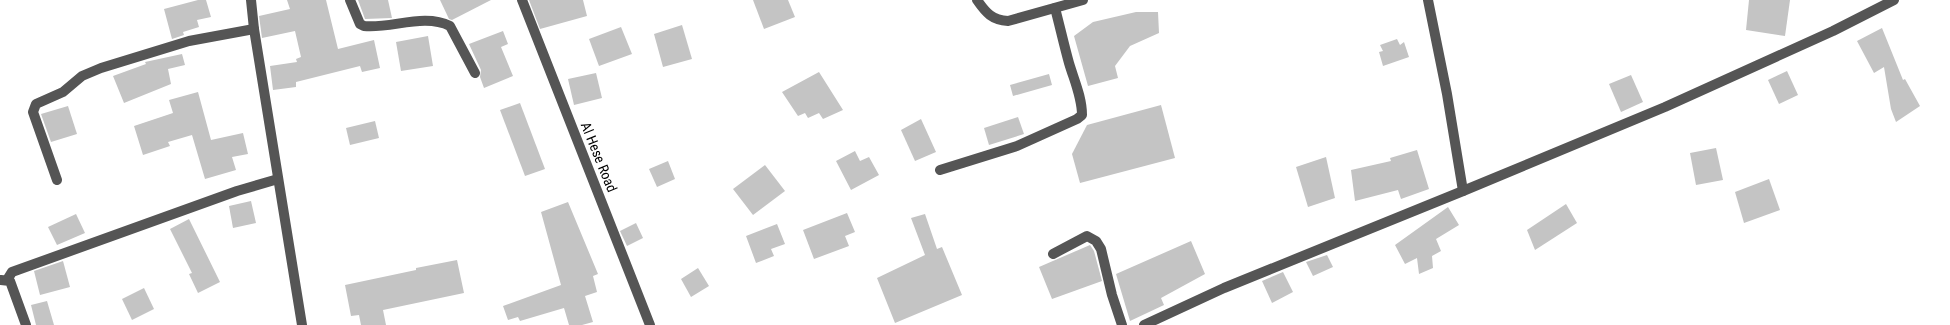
<svg xmlns="http://www.w3.org/2000/svg" width="1950" height="325" viewBox="0 0 1950 325" font-family="'Roboto Condensed',sans-serif">
	<rect width="100%" height="100%" fill="#fff"/>
	<g fill="#c4c4c4">
		<path d="M198 0H206L211 17 197 20 199 27 183 32 184 35 172 39 164 9Z"/>
		<path d="M287 0H326L338 49 374 40 380 68 362 72 360 66 296 82V87L273 90 270 66 297 62 296 59 301 57 295 31 262 38 259 16 290 9Z"/>
		<path d="M358 0H388L392 18 365 19Z"/>
		<path d="M440 0H491L452 20 449 19Z"/>
		<path d="M529 0H583L587 16 540 29Z"/>
		<path d="M753 0H788L795 17 764 29Z"/>
		<path d="M1749 0H1790L1785 36 1746 30Z"/>
		<path d="M1136 12H1158L1159 33 1130 46 1115 66 1118 78 1088 86 1074 36 1093 22Z"/>
		<path d="M682 25 692 59 663 67 654 34Z"/>
		<path d="M621 27 632 54 599 66 589 39Z"/>
		<path d="M1882 28 1903 80 1905 79 1920 106 1896 122 1891 109 1884 67 1874 73 1857 41Z"/>
		<path d="M503 31 508 44 501 47 513 76 484 88 480 77 481 70 469 44Z"/>
		<path d="M428 36 433 66 401 71 396 42Z"/>
		<path d="M1397 39 1400 45 1404 42 1409 57 1383 66 1379 52 1383 51 1380 45Z"/>
		<path d="M182 54 185 65 168 69 171 84 124 103 113 76 146 64 145 62Z"/>
		<path d="M1787 71 1798 95 1779 104 1768 80Z"/>
		<path d="M819 72 843 110 823 119 819 113 808 118 805 113 798 116 782 92Z"/>
		<path d="M596 73 602 98 574 105 568 79Z"/>
		<path d="M1049 74 1052 85 1013 96 1010 85Z"/>
		<path d="M1631 75 1643 102 1621 112 1609 84Z"/>
		<path d="M198 92 211 140 243 133 248 154 232 157 236 170 205 179 192 135 168 142 170 146 143 155 134 126 173 113 169 100Z"/>
		<path d="M520 103 545 169 525 176 500 110Z"/>
		<path d="M1161 105 1175 158 1080 183 1072 154 1087 125Z"/>
		<path d="M68 106 77 134 51 142 41 114Z"/>
		<path d="M1018 117 1024 134 989 145 984 128Z"/>
		<path d="M921 119 936 152 915 161 901 130Z"/>
		<path d="M375 121 379 138 350 145 346 128Z"/>
		<path d="M1716 148 1723 180 1696 185 1690 153Z"/>
		<path d="M1417 150 1429 189 1401 199 1398 190 1355 201 1351 170 1391 161 1390 158Z"/>
		<path d="M855 151 860 161 869 157 879 175 851 190 836 161Z"/>
		<path d="M1326 157 1335 198 1308 207 1296 167Z"/>
		<path d="M668 161 675 179 657 187 649 169Z"/>
		<path d="M765 165 785 191 753 215 733 189Z"/>
		<path d="M1769 179 1780 210 1744 223 1735 192Z"/>
		<path d="M251 201 256 223 233 228 229 206Z"/>
		<path d="M568 202 598 274 593 276 597 292 585 296 593 322 582 325H569L564 308 520 321 518 317 508 320 503 306 561 285 541 212Z"/>
		<path d="M1566 204 1577 223 1535 250 1527 230Z"/>
		<path d="M1448 207 1459 225 1436 239 1441 251 1432 256 1433 268 1419 274 1417 258 1405 264 1395 245Z"/>
		<path d="M847 213 855 232 845 236 849 246 814 259 803 230Z"/>
		<path d="M76 214 85 233 57 245 48 227Z"/>
		<path d="M925 214 937 249 942 247 962 295 895 323 877 278 925 255 911 218Z"/>
		<path d="M189 219 220 282 198 293 189 274 192 273 170 229Z"/>
		<path d="M636 223 643 238 627 246 620 231Z"/>
		<path d="M777 224 785 244 771 249 774 256 756 263 746 236Z"/>
		<path d="M1191 241 1205 274 1161 298 1164 305 1130 321 1116 274Z"/>
		<path d="M1090 245 1094 251 1102 281 1052 299 1039 267Z"/>
		<path d="M1327 255 1333 267 1313 276 1306 262Z"/>
		<path d="M457 260 464 293 383 310 386 325H361L359 315 351 316 345 285 416 270V268Z"/>
		<path d="M63 261 70 287 40 295 34 271Z"/>
		<path d="M698 268 709 286 691 297 681 279Z"/>
		<path d="M1283 272 1293 292 1272 303 1262 281Z"/>
		<path d="M144 288 154 309 132 320 122 299Z"/>
		<path d="M47 301 54 325H36L31 305Z"/>
	</g>
	<g fill="none" stroke-linecap="round" stroke-linejoin="round">
		<g stroke="#555" stroke-width="10">
			<path d="M251 0 254 29 302 325"/>
			<path d="M350 0 360 24 364 26C391 29 424 13 450 26L475 73"/>
			<path d="M522 0 650 325"/>
			<path d="M977 0C986 13 992 20 1008 21L1083 0"/>
			<path d="M1428 0 1447 94 1463 191"/>
			<path d="M940 170 1017 146 1077 119 1082 115C1082 97 1074 80 1069 63 1064 45 1060 27 1055 8"/>
			<path d="M57 180 33 112 36 104 63 92 82 76 101 68 189 41 254 29"/>
			<path d="M1053 254 1087 236 1096 241 1101 249 1112 295 1122 325"/>
			<path d="M1 280 10 281 26 325"/>
			<path d="M7 280 12 272 237 191 278 179"/>
			<path d="M1144 325 1224 288 1463 191 1665 107 1833 31 1894 0"/>
		</g>
	</g>
	<g text-anchor="middle" dominant-baseline="central" stroke-width="3" stroke-linejoin="round" paint-order="stroke">
		<g font-size="14" fill="#000" stroke="#fff">
			<text transform="translate(599 157) rotate(68)">Al Hese Road</text>
		</g>
	</g>
</svg>
